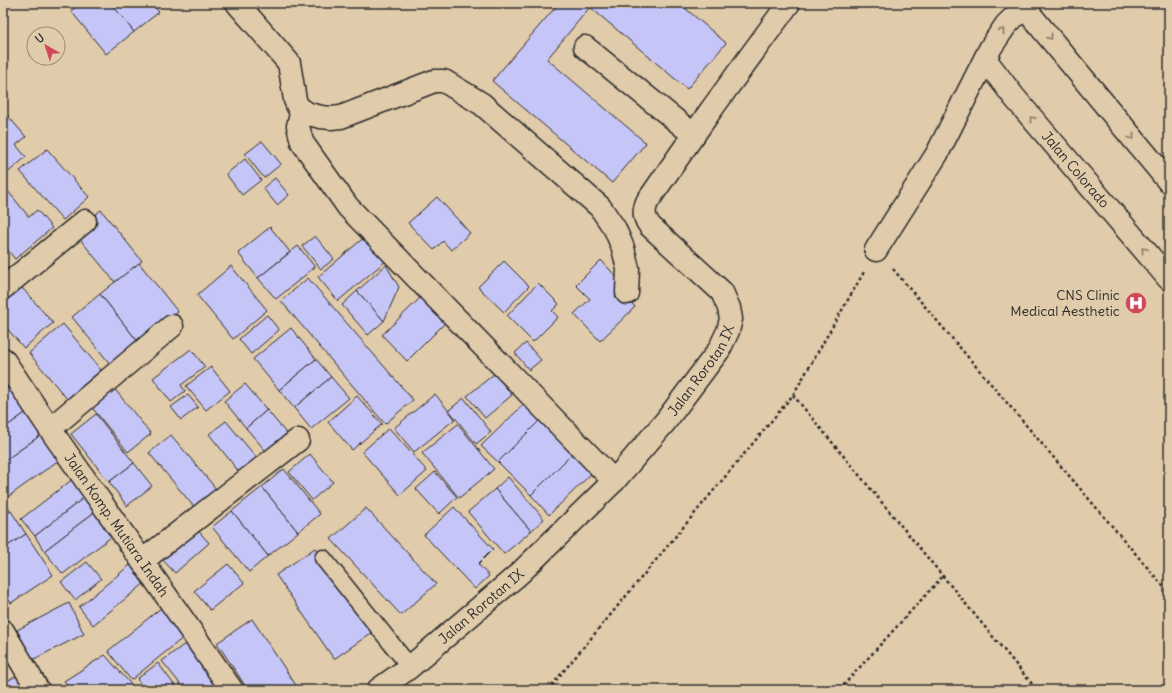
<svg xmlns="http://www.w3.org/2000/svg" width="1172" height="693" viewBox="0 0 1172 693" font-family="Delius,sans-serif">
	<rect width="100%" height="100%" fill="#e0cbaa"/>
	<filter id="ink" filterUnits="userSpaceOnUse"><feTurbulence type="fractalNoise" baseFrequency=".025" numOctaves="2"/><feDisplacementMap in="SourceGraphic" scale="8" xChannelSelector="R" yChannelSelector="G"/><feConvolveMatrix kernelMatrix="1 2 1 2 8 2 1 2 1" color-interpolation-filters="sRGB"/></filter>
	<g filter="url(#ink)">
		<g fill="#c6c5f7" stroke="#2b2b2b">
			<path d="M81 3H111L134 32 106 54 71 11Z"/>
			<path d="M111 3H152L159 12 134 32Z"/>
			<path d="M559 3H679L726 43 687 89 590 7 547 59 646 143 612 183 492 81Z"/>
			<path d="M8 116 26 137 16 145 26 157 5 175 3 173V120Z"/>
			<path d="M262 141 281 164 264 178 245 154Z"/>
			<path d="M47 149 89 197 63 220 20 171Z"/>
			<path d="M245 159 261 180 242 195 226 174Z"/>
			<path d="M275 178 289 195 277 205 263 188Z"/>
			<path d="M3 185 29 217 37 210 52 228 15 259 3 244Z"/>
			<path d="M437 197 470 233 451 250 443 241 434 250 408 223Z"/>
			<path d="M101 210 142 261 115 282 74 232Z"/>
			<path d="M270 227 290 252 258 278 238 253Z"/>
			<path d="M367 235 388 259 338 301 318 277Z"/>
			<path d="M315 236 334 259 321 269 302 246Z"/>
			<path d="M298 246 315 267 276 299 258 278Z"/>
			<path d="M601 260 620 281 615 286 635 307 600 341 574 314 590 299 576 285Z"/>
			<path d="M504 261 529 286 504 312 478 287Z"/>
			<path d="M139 263 178 312 139 343 100 294Z"/>
			<path d="M386 265 399 287 384 321 357 291Z"/>
			<path d="M231 266 267 310 233 339 197 295Z"/>
			<path d="M308 278 413 400 385 424 281 301Z"/>
			<path d="M16 281 53 323 24 348 3 324V292Z"/>
			<path d="M538 283 559 304 552 311 558 317 533 342 507 316Z"/>
			<path d="M357 291 384 321 368 335 342 305Z"/>
			<path d="M100 294 139 343 111 365 72 317Z"/>
			<path d="M420 298 445 323 407 361 382 335Z"/>
			<path d="M267 315 279 330 251 354 239 339Z"/>
			<path d="M63 324 101 370 67 399 29 353Z"/>
			<path d="M291 328 316 359 279 390 253 359Z"/>
			<path d="M526 343 541 360 529 370 515 353Z"/>
			<path d="M191 349 205 367 181 385 185 391 171 402 153 378Z"/>
			<path d="M316 359 331 377 294 408 279 390Z"/>
			<path d="M211 367 230 391 206 410 186 386Z"/>
			<path d="M499 370 507 380 503 384 512 395 485 418 467 396Z"/>
			<path d="M331 377 349 398 311 429 294 408Z"/>
			<path d="M14 382 32 408 3 429V390Z"/>
			<path d="M245 384 267 410 246 428 224 401Z"/>
			<path d="M113 387 151 434 128 452 90 405Z"/>
			<path d="M435 394 455 419 414 452 394 428Z"/>
			<path d="M188 395 198 407 181 420 171 407Z"/>
			<path d="M357 396 382 424 352 450 328 422Z"/>
			<path d="M464 398 491 432 476 444 449 410Z"/>
			<path d="M528 400 544 416 498 462 481 446Z"/>
			<path d="M32 408 48 430 3 462V429Z"/>
			<path d="M267 410 291 439 270 456 246 428Z"/>
			<path d="M96 414 134 463 109 482 71 434Z"/>
			<path d="M544 416 577 449 531 495 498 462Z"/>
			<path d="M226 421 257 458 239 472 209 434Z"/>
			<path d="M458 424 494 469 459 498 422 453Z"/>
			<path d="M389 428 427 471 400 495 362 452Z"/>
			<path d="M48 430 66 455 5 499 3 497V462Z"/>
			<path d="M171 435 217 490 195 508 149 453Z"/>
			<path d="M577 449 596 469 549 515 531 495Z"/>
			<path d="M310 454 333 482 312 500 289 472Z"/>
			<path d="M134 463 152 486 127 506 109 482Z"/>
			<path d="M284 469 320 514 298 532 262 487Z"/>
			<path d="M435 472 457 497 439 514 416 489Z"/>
			<path d="M78 475 91 492 35 536 21 519Z"/>
			<path d="M508 477 544 519 531 531 495 489Z"/>
			<path d="M262 487 298 532 268 556 232 511Z"/>
			<path d="M495 489 531 531 504 554 468 512Z"/>
			<path d="M91 492 101 507 44 551 35 536Z"/>
			<path d="M3 500 11 511 3 516Z"/>
			<path d="M101 507 119 531 63 574 44 551Z"/>
			<path d="M454 507 493 549 478 564 489 576 475 589 424 535Z"/>
			<path d="M366 508 436 584 401 615 331 539Z"/>
			<path d="M11 511 26 534 3 549V516Z"/>
			<path d="M232 511 268 556 249 572 212 527Z"/>
			<path d="M195 527 209 543 175 573 160 557Z"/>
			<path d="M26 534 53 575 11 603 3 591V549Z"/>
			<path d="M315 548 374 631 334 659 276 575Z"/>
			<path d="M136 560 151 578 93 625 79 607Z"/>
			<path d="M87 562 101 579 75 600 61 582Z"/>
			<path d="M228 564 244 583 210 610 194 591Z"/>
			<path d="M69 603 84 634 32 660 17 630Z"/>
			<path d="M161 608 184 637 131 680 108 651Z"/>
			<path d="M252 619 299 690H248L217 643Z"/>
			<path d="M189 641 226 690H185L162 661Z"/>
			<path d="M105 655 136 690H70L64 681Z"/>
			<path d="M158 663 178 690H145L137 679Z"/>
			<path d="M24 672 34 690H3V683Z"/>
		</g>
		<g fill="none" stroke-linecap="round" stroke-linejoin="round">
			<g stroke="#2b2b2b" stroke-width="19">
				<path id="lane" d="M323 558 410 667"/>
			</g>
			<g stroke="#2b2b2b" stroke-width="25">
				<g id="street">
					<path d="M237 3 289 63 295 100 298 107 302 110 309 114 321 117 331 118 341 117 434 81H444L482 104 600 207 615 229 623 248 628 269 627 293"/>
					<path d="M585 47 694 135"/>
					<path id="s1" d="M985 59 1014 97 1169 279"/>
					<path d="M302 110 298 126 302 142 348 207 614 481"/>
					<path d="M876 250 937 154 991 47 1006 25 1024 7 1169 182"/>
					<path d="M3 288 85 221"/>
					<path id="s2" d="M3 359 50 429 232 690"/>
					<path d="M50 429 172 326"/>
					<path d="M142 561 298 440"/>
					<path d="M3 631 38 690"/>
				</g>
			</g>
			<g stroke="#2b2b2b" stroke-width="25">
				<g id="secondary">
					<path id="s3" d="M378 690 410 667 520 573 614 481 665 422 719 350 728 331 731 319 729 308 722 292 650 226C644 218 643 212 647 202L711 110 789 3"/>
				</g>
			</g>
			<g stroke="#2b2b2b" stroke-width="2.5" stroke-dasharray="3 3" stroke-linecap="butt">
				<path d="M893 269 1169 593"/>
				<path d="M793 395 1037 690"/>
				<path d="M548 690 793 395 864 272"/>
				<path d="M839 690 943 576"/>
			</g>
			<use href="#lane" stroke="#e0cbaa" stroke-width="16"/>
			<use href="#street" stroke="#e0cbaa" stroke-width="22"/>
			<use href="#secondary" stroke="#e0cbaa" stroke-width="22"/>
		</g>
		<defs><path id="oneway-chevron" d="M-2-3.5L2.5 0L-2 3.5" fill="none" stroke-width="1.6" stroke-linecap="round" stroke-linejoin="round"/></defs>
		<g stroke="#867b6a">
			<use href="#oneway-chevron" transform="translate(1002 31) rotate(-52)"/>
			<use href="#oneway-chevron" transform="translate(1050 37) rotate(51)"/>
			<use href="#oneway-chevron" transform="translate(1032 119) rotate(-130)"/>
			<use href="#oneway-chevron" transform="translate(1132 137) rotate(51)"/>
			<use href="#oneway-chevron" transform="translate(1144 250) rotate(-130)"/>
		</g>
	</g>
	<defs>
		<g id="hospital-disc" transform="scale(1.15)"><circle r="9.5" fill="#d1495b" stroke="#e0cbaa"/><path d="M-5-5h3v3.5h4V-5h3V5h-3V1.5h-4V5h-3Z" fill="#fff"/></g>
	</defs>
	<g fill-rule="evenodd">
		<use href="#hospital-disc" x="1136" y="303"/>
	</g>
	<g text-anchor="middle" dominant-baseline="central" stroke-width="4" stroke-linejoin="round" paint-order="stroke">
		<g font-size="14" fill="#2b2b2b" stroke="#e0cbaa">
			<text stroke="none"><textPath href="#s1" startOffset="143">Jalan Colorado</textPath></text>
			<text stroke="none"><textPath href="#s3" startOffset="457">Jalan Rorotan IX</textPath></text>
			<text stroke="none"><textPath href="#s2" startOffset="201">Jalan Komp. Mutiara Indah</textPath></text>
			<text stroke="none"><textPath href="#s3" startOffset="133">Jalan Rorotan IX</textPath></text>
		</g>
		<g font-size="14" fill="#2b2b2b" stroke="#e0cbaa" text-anchor="end">
			<text x="1120" y="295">CNS Clinic<tspan x="1120" dy="16">Medical Aesthetic</tspan></text>
		</g>
	</g>
	<rect width="1172" height="693" fill="none" stroke="#e0cbaa" stroke-width="16"/>
	<rect x="8" y="8" width="1156" height="677" fill="none" stroke="#2b2b2b" stroke-width="1.5" filter="url(#ink)"/>
	<g transform="translate(46 46) rotate(321)"><circle r="19" fill="#e0cbaa" stroke="#988b77"/>
	<path d="M0-3L7 15L0 10L-7 15Z" fill="#d1495b"/>
	<text y="-6" font-size="11" font-weight="bold" text-anchor="middle" fill="#2b2b2b">U</text>
	</g>
</svg>
